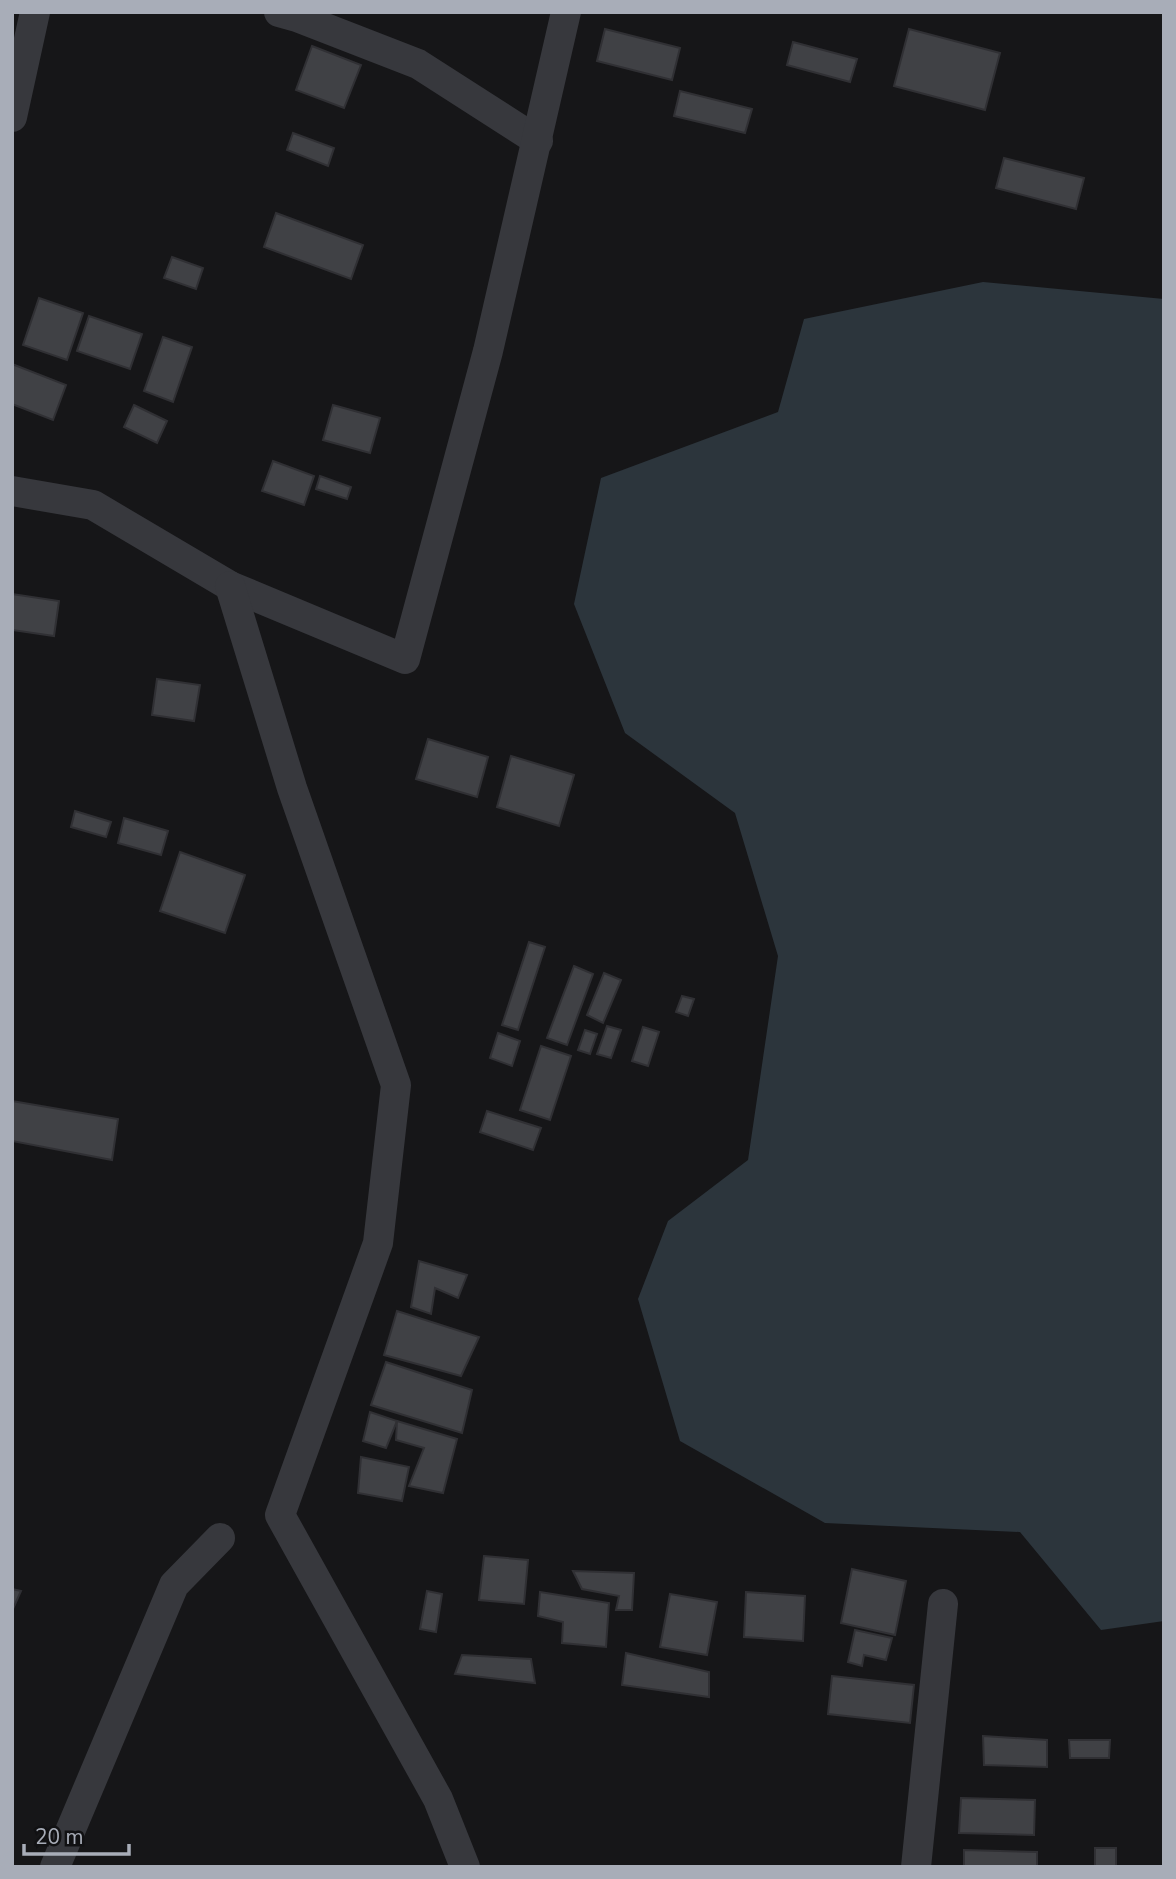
<svg xmlns="http://www.w3.org/2000/svg" width="1176" height="1879" viewBox="0 0 1176 1879" font-family="'Nunito Sans',sans-serif">
	<rect width="100%" height="100%" fill="#161618"/>
	<path fill="#2c353c" d="M983 282 1164 299V1621L1101 1630 1020 1532 825 1523 680 1441 638 1299 668 1221 748 1160 778 956 735 813 625 733 574 604 601 478 778 412 804 319Z"/>
	<g fill="#404145" stroke="#303034" stroke-width="2">
		<path d="M605 29 680 48 672 80 597 61Z"/>
		<path d="M909 29 1000 53 985 110 894 86Z"/>
		<path d="M793 42 857 59 850 82 787 65Z"/>
		<path d="M312 46 361 65 344 108 296 90Z"/>
		<path d="M680 91 752 109 745 133 674 116Z"/>
		<path d="M293 133 334 148 328 166 287 150Z"/>
		<path d="M1004 158 1084 178 1076 209 996 188Z"/>
		<path d="M276 213 363 245 351 279 264 247Z"/>
		<path d="M172 257 203 268 196 289 164 278Z"/>
		<path d="M39 298 83 313 67 360 23 345Z"/>
		<path d="M89 316 142 334 130 369 77 351Z"/>
		<path d="M163 337 192 347 173 402 144 391Z"/>
		<path d="M12 364 66 385 53 420 12 404Z"/>
		<path d="M134 405 167 421 157 443 124 427Z"/>
		<path d="M333 405 380 418 370 453 323 440Z"/>
		<path d="M273 461 314 476 304 505 262 491Z"/>
		<path d="M320 476 351 487 347 499 316 489Z"/>
		<path d="M12 594 59 601 54 636 12 630Z"/>
		<path d="M157 679 200 685 194 721 152 715Z"/>
		<path d="M428 739 488 757 477 797 416 779Z"/>
		<path d="M511 756 574 775 559 826 497 807Z"/>
		<path d="M75 811 111 822 106 837 71 827Z"/>
		<path d="M124 818 168 831 161 855 118 843Z"/>
		<path d="M180 852 245 875 225 933 160 911Z"/>
		<path d="M529 942 545 947 518 1030 502 1025Z"/>
		<path d="M574 966 593 974 567 1045 547 1038Z"/>
		<path d="M604 973 621 980 603 1023 587 1015Z"/>
		<path d="M682 996 694 999 688 1016 676 1012Z"/>
		<path d="M607 1026 621 1030 611 1058 597 1054Z"/>
		<path d="M643 1027 659 1032 648 1066 632 1061Z"/>
		<path d="M585 1030 597 1034 590 1054 578 1050Z"/>
		<path d="M498 1033 520 1041 512 1066 490 1058Z"/>
		<path d="M541 1046 571 1056 550 1120 520 1110Z"/>
		<path d="M12 1101 118 1119 112 1160 12 1141Z"/>
		<path d="M487 1111 541 1128 533 1150 480 1132Z"/>
		<path d="M419 1261 467 1275 458 1298 435 1288 431 1314 411 1307Z"/>
		<path d="M397 1311 479 1337 461 1376 384 1355Z"/>
		<path d="M386 1362 472 1390 462 1433 371 1405Z"/>
		<path d="M370 1412 397 1421 386 1448 363 1441Z"/>
		<path d="M397 1421 457 1439 443 1493 409 1486 424 1448 396 1440Z"/>
		<path d="M361 1457 409 1467 402 1501 358 1493Z"/>
		<path d="M484 1556 528 1560 524 1604 479 1600Z"/>
		<path d="M852 1569 906 1581 895 1635 841 1623Z"/>
		<path d="M573 1571 634 1573 632 1610H616L619 1596 582 1589Z"/>
		<path d="M12 1589 21 1591 12 1611Z"/>
		<path d="M427 1591 442 1594 436 1632 420 1629Z"/>
		<path d="M540 1592 609 1603 606 1647 562 1643 563 1622 538 1616Z"/>
		<path d="M746 1592 805 1596 803 1641 744 1637Z"/>
		<path d="M670 1594 717 1602 707 1655 660 1647Z"/>
		<path d="M855 1630 892 1638 886 1660 864 1655 862 1666 848 1662Z"/>
		<path d="M626 1653 709 1672V1697L622 1685Z"/>
		<path d="M462 1655 531 1659 535 1683 455 1674Z"/>
		<path d="M832 1676 914 1685 910 1723 828 1714Z"/>
		<path d="M983 1736 1047 1740V1767L984 1765Z"/>
		<path d="M1069 1740H1110L1109 1758H1070Z"/>
		<path d="M961 1798 1035 1800 1034 1835 959 1833Z"/>
		<rect x="1095" y="1848" width="21" height="19"/>
		<path d="M964 1850 1037 1852V1867H964Z"/>
	</g>
	<g fill="none" stroke-linecap="round" stroke-linejoin="round">
		<g stroke="#37383d" stroke-width="30">
			<path d="M279 12 297 17 418 64 538 141"/>
			<path d="M12 117 35 12"/>
			<path d="M12 491 93 505 230 586 405 659 488 351 566 12"/>
			<path d="M230 586 292 788 396 1085 378 1243 280 1515 438 1799 465 1867"/>
			<path d="M55 1867 174 1585 220 1538"/>
			<path d="M916 1867 943 1604"/>
		</g>
	</g>
	<rect width="1176" height="1879" fill="none" stroke="#a8adb8" stroke-width="28"/>
	<path d="M24 1844v10h105v-10" fill="none" stroke="#a8adb8" stroke-width="3.5"/>
	<text x="35" y="1844" font-size="21" fill="#a8adb8" stroke="#111113" stroke-width="5" paint-order="stroke">20 m</text>
</svg>
